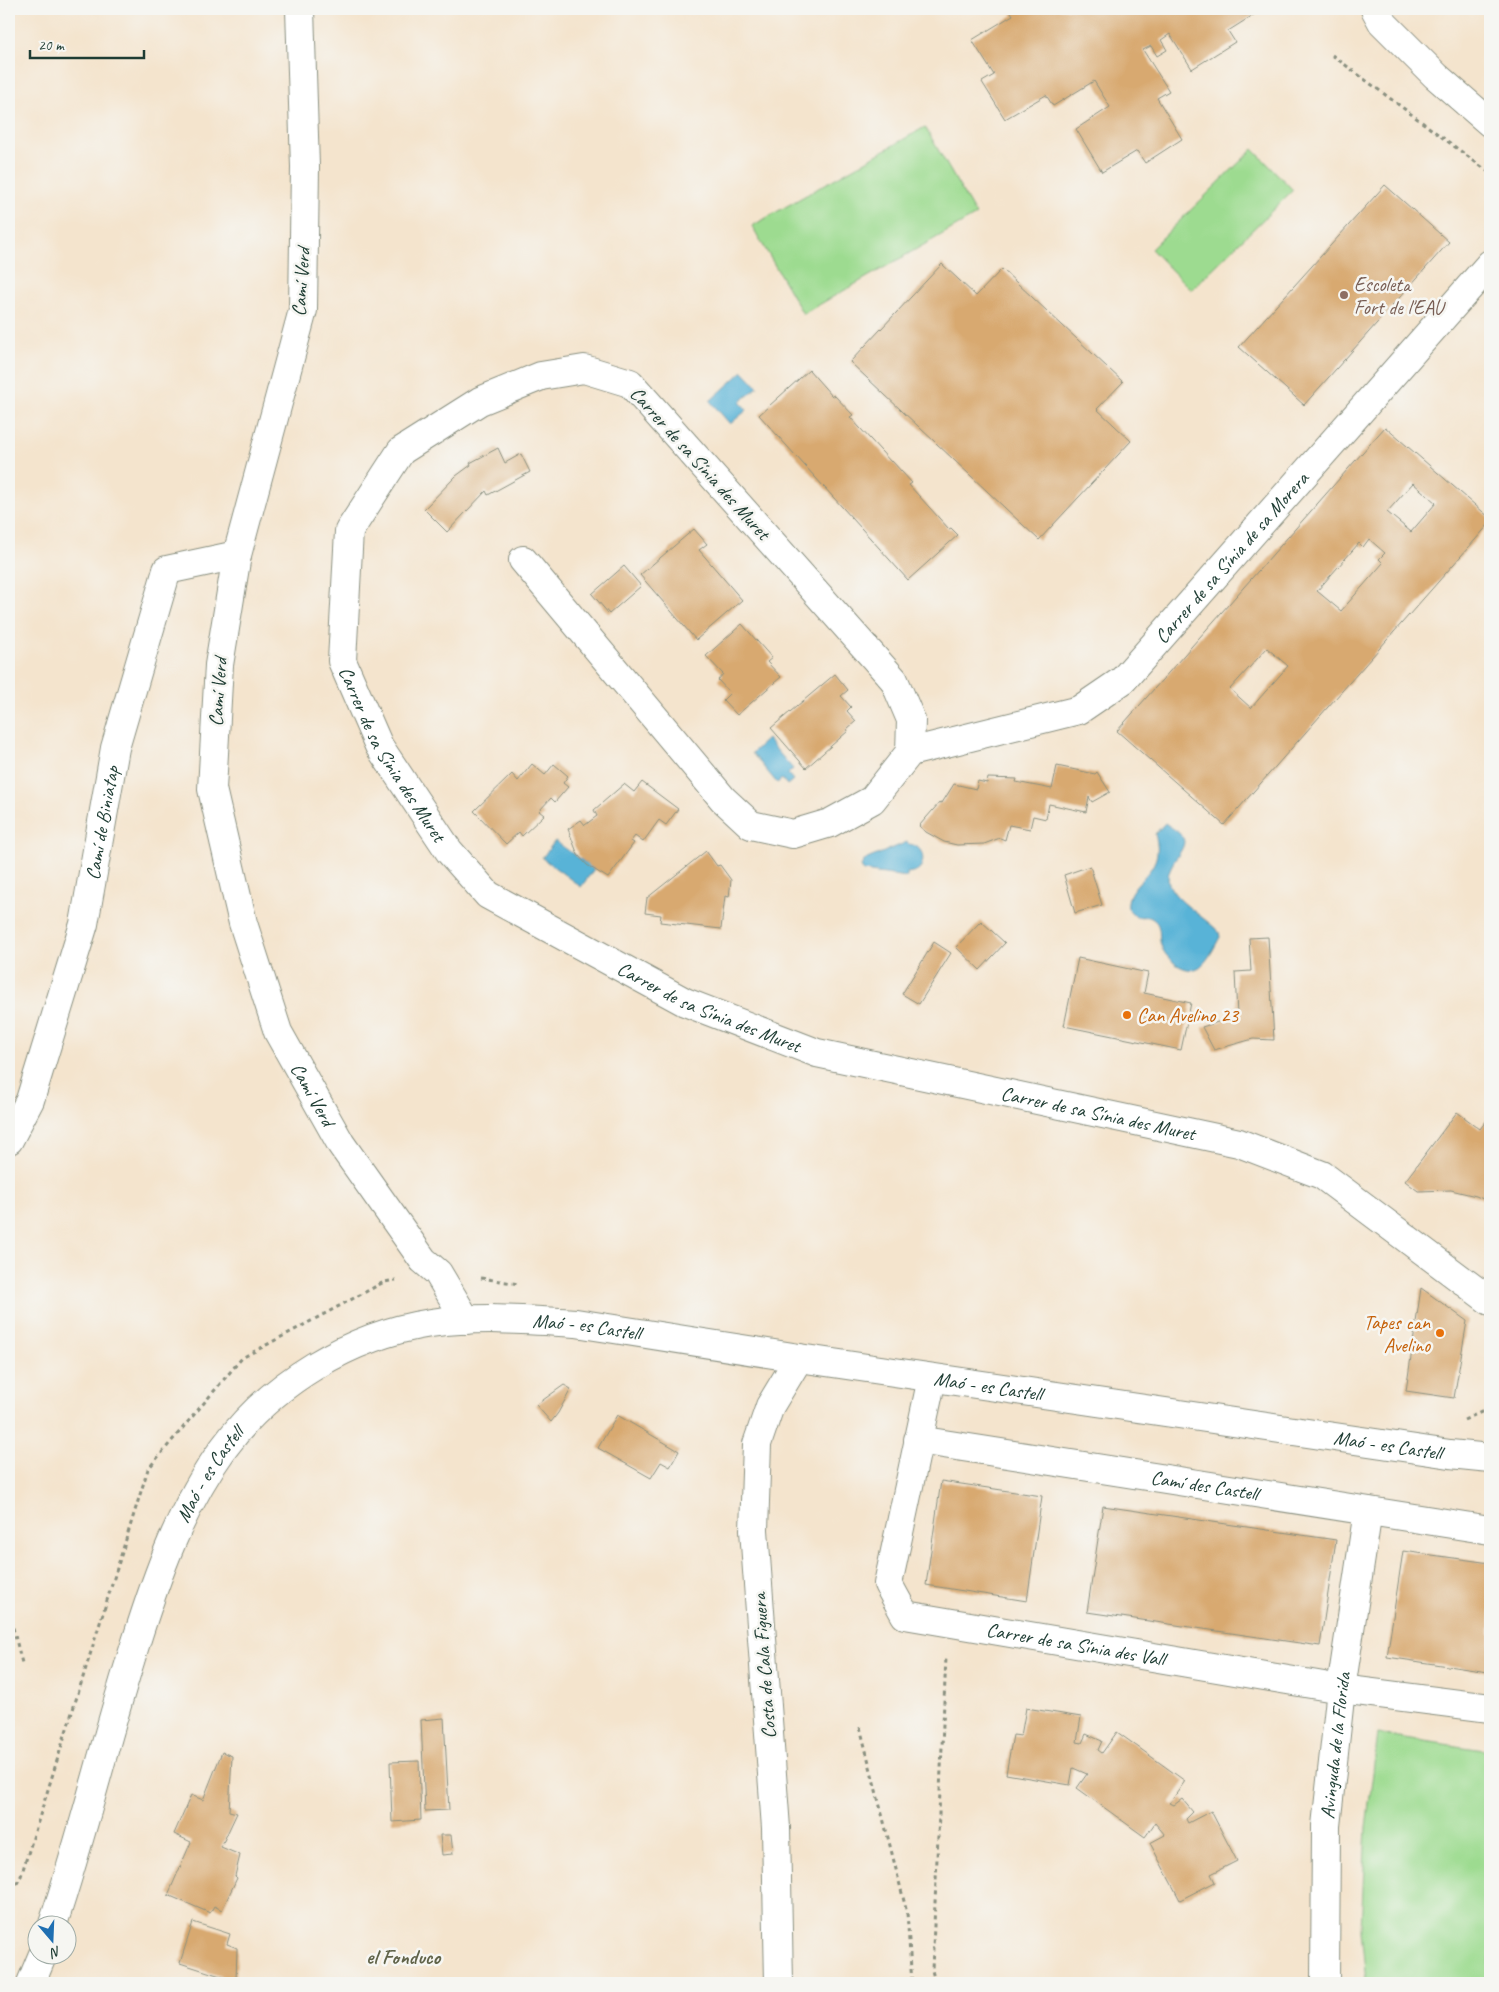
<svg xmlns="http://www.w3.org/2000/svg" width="1499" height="1992" viewBox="0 0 1499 1992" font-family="Caveat,sans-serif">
	<rect width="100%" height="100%" fill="#f6f6f2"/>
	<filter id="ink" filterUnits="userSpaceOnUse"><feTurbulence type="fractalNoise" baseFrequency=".02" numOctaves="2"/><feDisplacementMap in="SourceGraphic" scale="10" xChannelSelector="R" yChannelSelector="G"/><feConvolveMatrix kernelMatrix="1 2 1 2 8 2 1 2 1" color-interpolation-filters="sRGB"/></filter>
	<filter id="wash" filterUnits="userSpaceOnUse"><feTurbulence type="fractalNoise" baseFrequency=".0096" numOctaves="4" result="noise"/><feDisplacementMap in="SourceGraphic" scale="20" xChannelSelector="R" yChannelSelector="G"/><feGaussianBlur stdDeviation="1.12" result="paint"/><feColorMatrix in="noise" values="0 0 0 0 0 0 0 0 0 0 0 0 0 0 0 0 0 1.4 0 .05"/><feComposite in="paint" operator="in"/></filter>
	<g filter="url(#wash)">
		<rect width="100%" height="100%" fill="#f4e4cd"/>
		<g fill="#9ddb90" stroke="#5e8c62">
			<path d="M925 127 976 215 803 314 752 226Z"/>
			<path d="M1253 149 1293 190 1191 290 1151 249Z"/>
			<path d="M1378 1734 1490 1751V1983H1366L1361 1929 1366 1827Z"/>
		</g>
		<g fill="#59b3d7" stroke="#3c7886">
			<path d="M743 371 758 387 740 402 747 410 730 424 710 401Z"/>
			<path d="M767 739 793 769 788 774 793 780 787 785 782 779 777 783 752 753Z"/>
			<path d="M1165 823C1170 827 1180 832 1183 838 1189 850 1163 865 1169 884 1175 901 1206 918 1219 932L1220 937C1215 946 1210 957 1203 964 1190 979 1165 960 1161 945 1158 937 1162 926 1154 920 1149 915 1142 917 1136 917L1128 909C1124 879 1168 876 1155 834Z"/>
			<path d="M555 841 594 869 581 887 542 858Z"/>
			<path d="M907 842 908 844C923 845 927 860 918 871L907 873V877L863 871 861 866 865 860Z"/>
		</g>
		<g id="blocks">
			<g fill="#d8a970" fill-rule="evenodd">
				<path d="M1009 9H1263L1228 31 1235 42 1192 69 1170 34 1161 40 1167 50 1157 56 1151 46 1143 50 1169 91 1157 98 1182 139 1145 163 1137 151 1102 172 1076 129 1110 107 1094 81 1053 106 1046 95 1005 119 982 82 994 75 972 40 1013 15Z"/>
				<path d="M1385 185 1449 242 1304 405 1239 347Z"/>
				<path d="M942 264 976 296 1002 269 1123 382 1097 409 1131 441 1039 540 850 362Z"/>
				<path d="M809 370 832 396 834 395 853 415 850 417 891 462 892 461 912 483 909 485 949 529 951 528 958 535 908 580 759 415Z"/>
				<path d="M1385 427 1490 518V523L1224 825 1117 731ZM1413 483 1436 503 1411 532 1387 512ZM1369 539 1385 553 1379 559 1383 563 1341 611 1317 591 1359 543 1363 547ZM1267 648 1288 666 1251 708 1230 689Z"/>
				<path d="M498 448 505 463 521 454 530 472 488 495 486 491 447 532 424 509 456 476 471 465 470 463Z"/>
				<path d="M694 529 707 544 699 550 742 600 696 640 640 575Z"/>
				<path d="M624 566 641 586 609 614 592 594Z"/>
				<path d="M742 624 772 658 767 662 781 677 737 715 723 700 730 693 718 680 723 674 706 656Z"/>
				<path d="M835 674 848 690 841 696 851 707 847 711 856 721 847 729 848 731 806 768 771 728Z"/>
				<path d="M532 764 545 775 554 764 568 776 563 783 568 787 555 802 551 798 539 811 544 815 522 836 519 832 506 844 474 811 512 774 518 781Z"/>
				<path d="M1057 766 1095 774 1097 772 1110 792 1092 802 1089 797 1086 812 1049 804 1046 819 1033 816 1030 829 1009 825 1005 840 1000 838 984 844 957 845 944 842 926 832 919 826 940 802 942 803 954 784 976 789 978 781 987 783 988 778 1017 779 1016 782 1052 789Z"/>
				<path d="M642 782 678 809 666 825 659 820 643 842 635 836 631 841 634 843 608 878 587 865 578 855 568 829 581 820 585 825 597 816 594 810 624 784 634 792Z"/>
				<path d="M706 851 717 866 720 865 731 880 729 897 725 896 721 929 660 922 661 915 645 913 647 898Z"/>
				<path d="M1090 866 1102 905 1075 913 1064 875Z"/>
				<path d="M981 921 1005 943 980 970 956 947Z"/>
				<path d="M1268 937 1274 1040 1253 1039 1214 1050 1202 1027 1237 1016 1235 972 1251 971 1249 938Z"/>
				<path d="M934 942 951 953 919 1004 902 994Z"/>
				<path d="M1078 958 1148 973 1144 993 1191 1003 1181 1050 1064 1026Z"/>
				<path d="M1457 1112 1480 1129 1490 1116V1202L1476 1196 1451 1190 1418 1191 1405 1181Z"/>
				<path d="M1421 1288 1467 1321 1454 1398 1406 1391Z"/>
				<path d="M564 1385 571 1389 558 1413 551 1422 536 1405Z"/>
				<path d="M617 1415 679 1451 670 1467 661 1462 651 1478 598 1448Z"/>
				<path d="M941 1481 1042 1496 1027 1601 926 1585Z"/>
				<path d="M1103 1506 1336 1540 1320 1646 1087 1612Z"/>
				<path d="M1403 1551 1490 1563V1659L1488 1672 1387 1657Z"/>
				<path d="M1026 1708 1081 1717 1077 1742 1082 1743 1086 1734 1102 1741 1098 1750 1102 1753 1117 1732 1185 1781 1170 1803 1174 1805 1182 1799 1193 1812 1186 1819 1188 1823 1211 1811 1237 1861 1211 1874 1215 1882 1180 1900 1150 1843 1165 1835 1155 1823 1145 1837 1077 1788 1087 1774 1073 1768 1070 1785 1006 1774 1013 1735 1021 1736Z"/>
				<path d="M444 1718 449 1810 425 1811 421 1720Z"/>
				<path d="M222 1752 232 1756 229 1811 237 1813 221 1847 240 1855 235 1876 237 1878 222 1910 214 1906 210 1913 168 1895 191 1842 174 1834 191 1795 203 1800Z"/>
				<path d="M419 1761 421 1820 392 1822 390 1762Z"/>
				<path d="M440 1835H451L453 1854 442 1855Z"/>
				<path d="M193 1922 230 1934 227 1944 237 1948 236 1981 180 1963Z"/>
			</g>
		</g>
	</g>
	<g filter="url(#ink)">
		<use href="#blocks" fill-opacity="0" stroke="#8a9080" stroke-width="1"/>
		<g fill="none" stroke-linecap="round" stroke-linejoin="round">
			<g stroke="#8a9080" stroke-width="30">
				<g id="street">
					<path d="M1375 9 1382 22 1436 76 1490 123"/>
					<path id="s1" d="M523 560 723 799 751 825 793 834 830 823 872 800 910 752 911 720 894 680 630 383 584 369 541 376 480 401 401 451 349 531 342 661 379 746 449 851 488 895 685 1002 817 1053 1239 1143 1322 1175 1490 1301"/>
					<path id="s2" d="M910 752 1079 710 1123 680 1490 264"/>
					<path id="s3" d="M9 1140 30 1100 84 924 115 748 167 570 237 555"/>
					<path id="s4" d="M932 1378 888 1584 905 1615 1341 1689 1490 1708"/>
					<path id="s5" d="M918 1440 1490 1530"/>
					<path id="s6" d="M1325 1983 1326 1826 1341 1689 1368 1511"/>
				</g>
			</g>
			<g stroke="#8a9080" stroke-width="30">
				<g id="secondary">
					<path id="s7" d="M300 9 305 167 303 310 237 555 219 665 212 789 243 923 278 1032 341 1144 423 1260 438 1273 466 1320"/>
					<path id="s8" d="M53 1924C84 1831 106 1736 136 1642 157 1575 181 1507 223 1449 271 1383 351 1335 431 1323 479 1316 528 1320 576 1323L799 1358 1450 1454 1490 1458"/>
					<path d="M31 1983 43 1954"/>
					<path d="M779 1983 776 1828 754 1530 757 1444 770 1406 799 1358"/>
				</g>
			</g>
			<g stroke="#8a9080" stroke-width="3" stroke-dasharray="4 4" stroke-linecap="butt">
				<path d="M1332 55 1490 173"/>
				<path d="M481 1278 519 1284"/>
				<path d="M1464 1420 1490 1408"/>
				<path d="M9 1612 22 1663"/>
				<path d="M860 1727 907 1913 912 1983"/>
				<path d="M9 1898 21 1876 148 1469 242 1358 384 1282 396 1280"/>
				<path d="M935 1983 932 1970 946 1657"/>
			</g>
			<use href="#street" stroke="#fff" stroke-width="28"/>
			<use href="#secondary" stroke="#fff" stroke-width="28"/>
		</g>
	</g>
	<circle fill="#8d6e63" stroke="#f6f6f2" stroke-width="2" cx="1344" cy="295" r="5"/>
	<g fill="#e8710a" stroke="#f6f6f2" stroke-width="2">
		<circle cx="1127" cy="1015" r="5"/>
		<circle cx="1440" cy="1333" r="5"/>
	</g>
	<g text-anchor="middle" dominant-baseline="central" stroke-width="5" stroke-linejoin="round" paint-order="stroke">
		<g font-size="20" fill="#1f3d34" stroke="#f6f6f2">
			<text transform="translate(301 282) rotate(-86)">Camí Verd</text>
			<text transform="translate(700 463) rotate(48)">Carrer de sa Sínia des Muret</text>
			<text stroke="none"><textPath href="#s2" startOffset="391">Carrer de sa Sínia de sa Morera</textPath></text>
			<text transform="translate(218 692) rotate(-86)">Camí Verd</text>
			<text stroke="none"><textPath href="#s1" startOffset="1596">Carrer de sa Sínia des Muret</textPath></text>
			<text stroke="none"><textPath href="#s3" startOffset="332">Camí de Biniatap</textPath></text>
			<text stroke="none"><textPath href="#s1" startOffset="2016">Carrer de sa Sínia des Muret</textPath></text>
			<text stroke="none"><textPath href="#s7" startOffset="1114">Camí Verd</textPath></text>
			<text stroke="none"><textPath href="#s1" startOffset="2421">Carrer de sa Sínia des Muret</textPath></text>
			<text stroke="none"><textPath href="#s8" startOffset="912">Maó - es Castell</textPath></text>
			<text stroke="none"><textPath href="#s8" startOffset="1318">Maó - es Castell</textPath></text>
			<text stroke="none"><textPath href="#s8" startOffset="1722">Maó - es Castell</textPath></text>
			<text stroke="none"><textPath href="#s8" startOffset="478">Maó - es Castell</textPath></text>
			<text stroke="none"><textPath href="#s5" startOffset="290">Camí des Castell</textPath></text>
			<text stroke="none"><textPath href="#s4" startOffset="419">Carrer de sa Sínia des Vall</textPath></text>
			<text transform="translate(764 1666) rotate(-94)">Costa de Cala Figuera</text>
			<text stroke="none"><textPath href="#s6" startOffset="238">Avinguda de la Florida</textPath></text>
		</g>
		<g font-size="20" fill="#785e54" stroke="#f6f6f2" text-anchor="start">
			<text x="1354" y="284">Escoleta<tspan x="1354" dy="23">Fort de l'EAU</tspan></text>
		</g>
		<g font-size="20" fill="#c56008" stroke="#f6f6f2" text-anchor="start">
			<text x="1137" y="1015">Can Avelino 23</text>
			<text x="1430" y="1322" text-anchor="end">Tapes can<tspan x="1430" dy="23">Avelino</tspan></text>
		</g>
		<g font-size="21" font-weight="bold" fill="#606349" stroke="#f6f6f2">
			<text x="403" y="1957">el Fonduco</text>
		</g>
	</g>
	<rect width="1499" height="1992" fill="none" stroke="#f6f6f2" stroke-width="30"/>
	<g transform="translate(52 1940) rotate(161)"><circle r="24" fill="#f6f6f2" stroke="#a0aca6"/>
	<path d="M0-4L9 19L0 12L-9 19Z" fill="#1f6fb2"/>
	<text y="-8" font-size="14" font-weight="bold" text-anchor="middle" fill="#1f3d34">N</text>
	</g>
	<path d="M30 50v8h114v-8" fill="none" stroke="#1f3d34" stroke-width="2.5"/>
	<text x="38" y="50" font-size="15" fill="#1f3d34" stroke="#f6f6f2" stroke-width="4" paint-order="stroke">20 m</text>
</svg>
